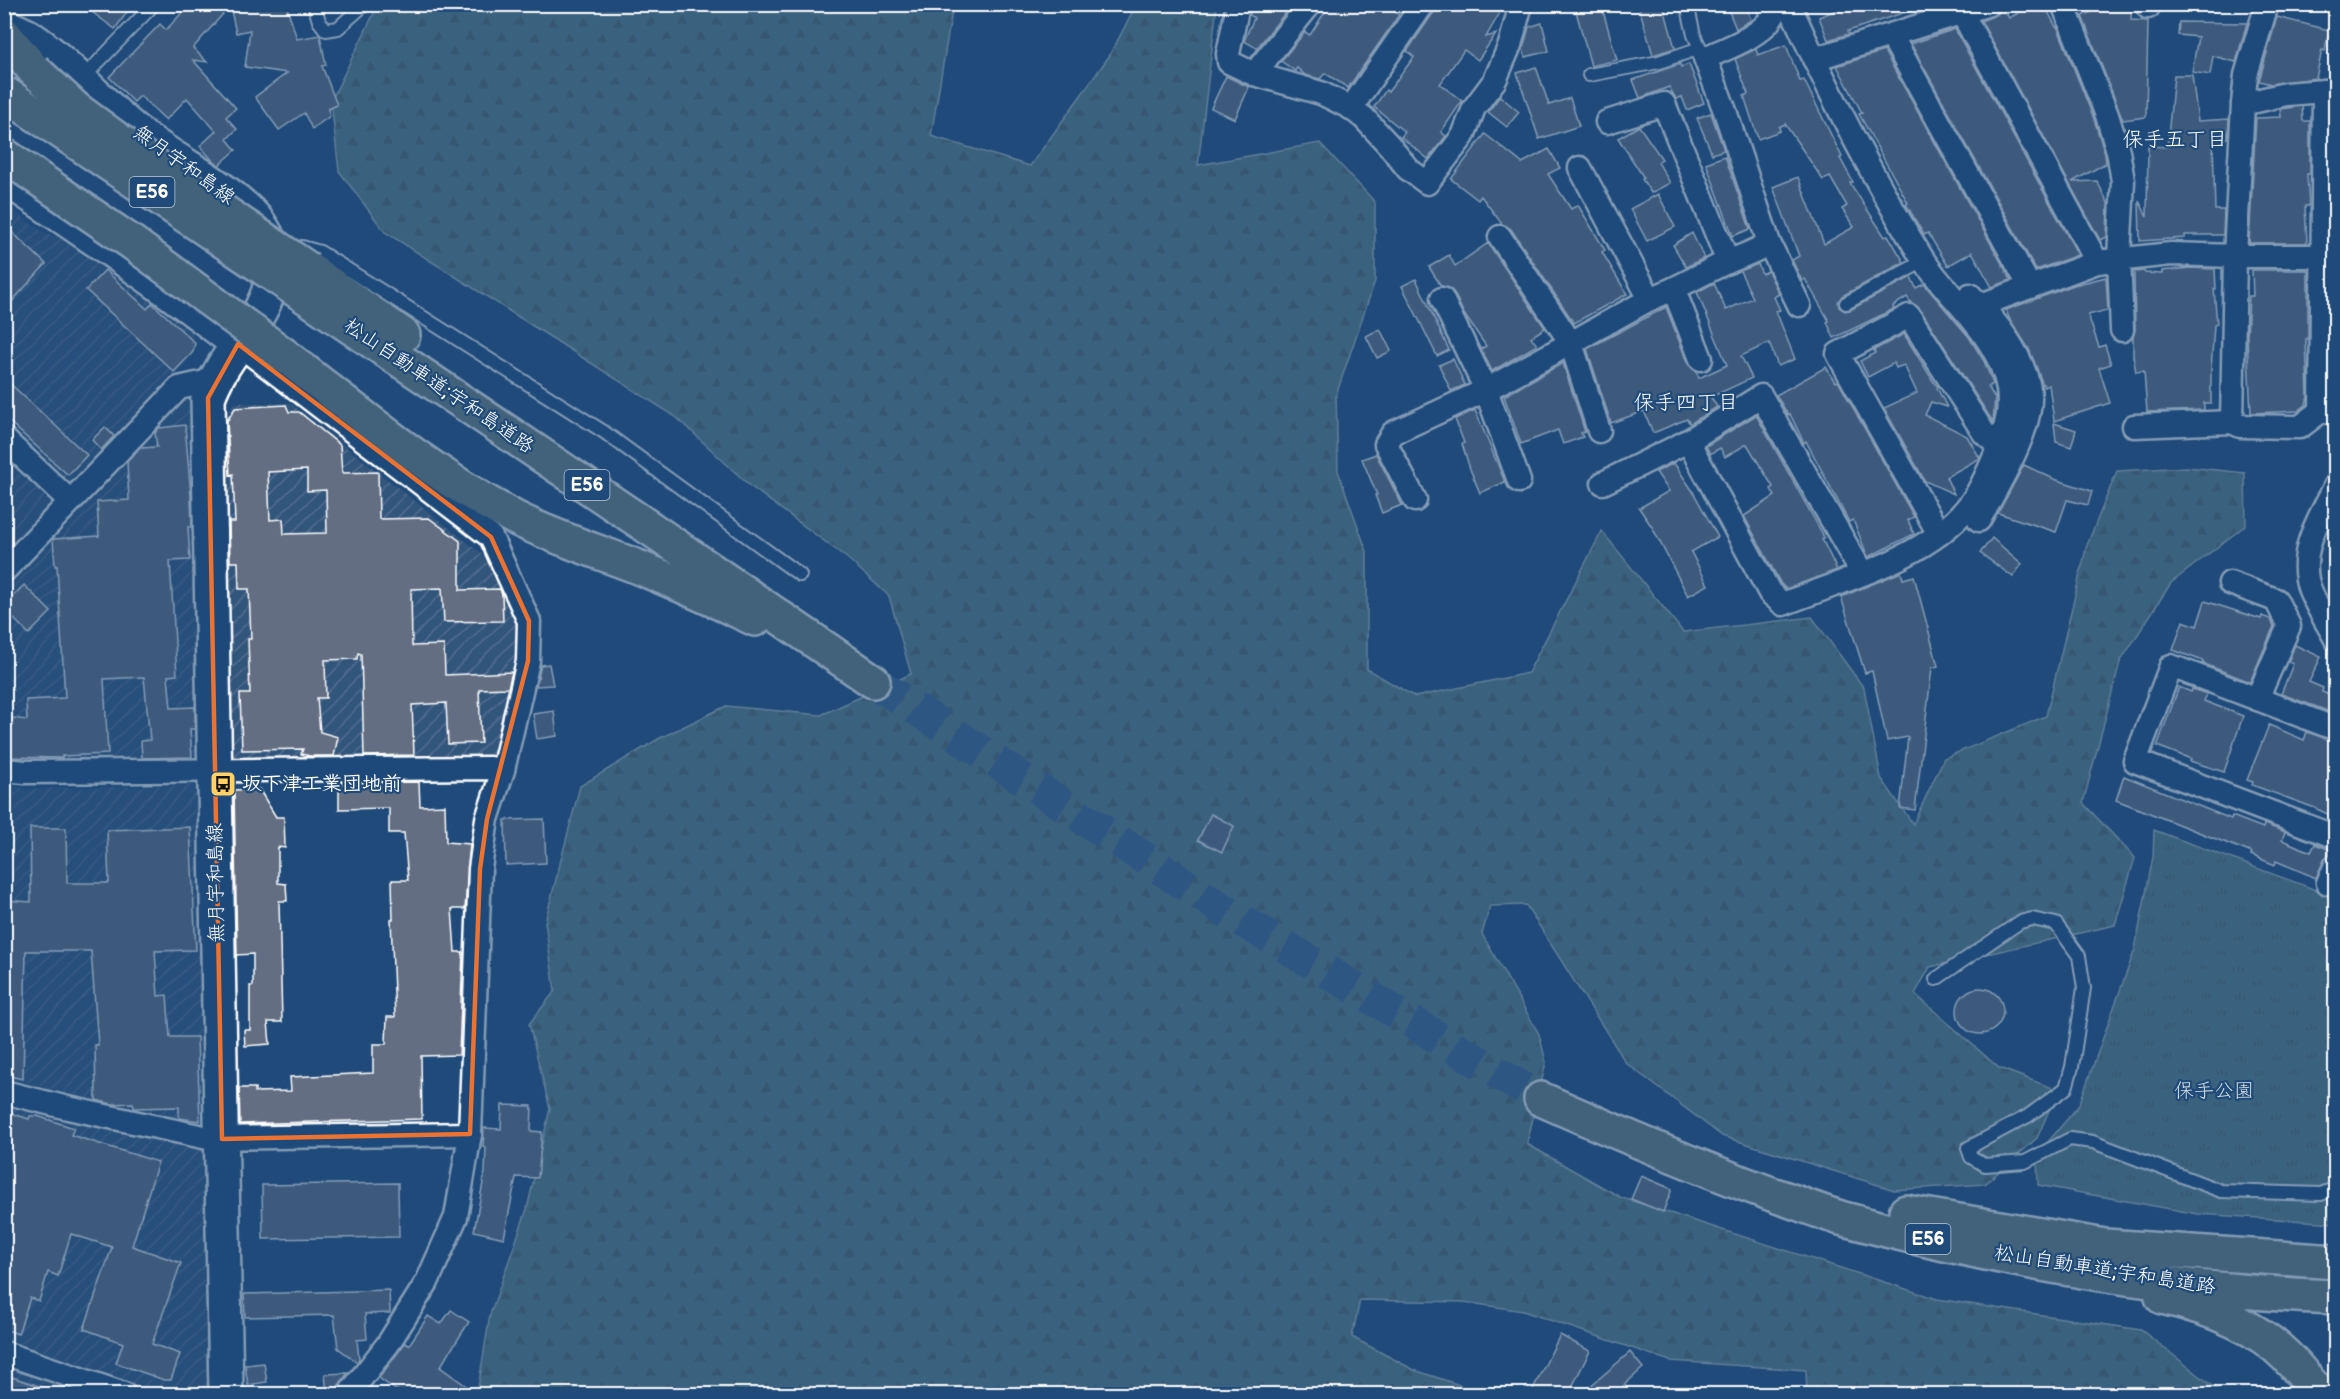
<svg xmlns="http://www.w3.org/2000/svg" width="2340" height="1399" viewBox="0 0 2340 1399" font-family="'Balsamiq Sans','Klee One',sans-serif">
	<defs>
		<pattern id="industrial-furrows" width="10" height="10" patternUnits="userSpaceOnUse" patternTransform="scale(1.5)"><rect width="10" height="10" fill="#33557c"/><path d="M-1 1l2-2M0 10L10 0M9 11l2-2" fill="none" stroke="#526e90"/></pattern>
		<pattern id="forest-firs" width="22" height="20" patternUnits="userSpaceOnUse" patternTransform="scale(1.5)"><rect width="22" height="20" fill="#5c7e83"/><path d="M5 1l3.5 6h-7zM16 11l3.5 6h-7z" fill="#546568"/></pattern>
		<pattern id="park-tufts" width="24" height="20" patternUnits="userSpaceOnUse" patternTransform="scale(1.5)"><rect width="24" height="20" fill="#5c7e83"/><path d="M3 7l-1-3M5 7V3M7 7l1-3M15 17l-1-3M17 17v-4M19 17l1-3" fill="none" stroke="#546568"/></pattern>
	</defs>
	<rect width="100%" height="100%" fill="#1f4a7a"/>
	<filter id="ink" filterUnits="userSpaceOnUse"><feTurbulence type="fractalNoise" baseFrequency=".0167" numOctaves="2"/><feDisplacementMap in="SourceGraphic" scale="12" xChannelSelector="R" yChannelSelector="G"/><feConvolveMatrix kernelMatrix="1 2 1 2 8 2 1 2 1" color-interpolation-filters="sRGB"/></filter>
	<g filter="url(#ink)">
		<g fill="url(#industrial-furrows)">
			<path d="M4 203 38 229 69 243 189 328 196 340 194 355 72 483 66 482 5 424Z"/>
			<path d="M185 394 192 396 200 757 195 761 5 763 4 586Z"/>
			<path d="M233 403H290L481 553 500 577 519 619 521 644 497 753 488 760 236 764 229 757 224 423Z"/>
			<path d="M4 456 48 498 49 507 5 554Z"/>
			<path d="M197 785 201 793 205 1121 198 1126 5 1077V786L30 789Z"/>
			<path d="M5 1101 202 1149 208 1160 209 1394H154L5 1344Z"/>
			<path d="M5 1367 84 1394H5Z"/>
		</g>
		<path fill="url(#forest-firs)" stroke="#aebec1" stroke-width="1.5" d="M378 5H953L931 136 1030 166 1110 55 1136 5H1217L1198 165 1320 143 1375 202V281L1336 395 1338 471 1367 552V669L1415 697 1528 673 1602 531 1683 632 1812 617 1864 688 1881 778 1913 824 1944 758 2046 716 2087 545 2117 471 2187 467 2245 473 2246 525 2171 583 2120 662 2083 803 2135 858 2115 925 1930 967 1915 994 1999 1068 2058 1090 2037 1138 1985 1184 1894 1190 1722 1136 1626 1063 1526 905 1490 906 1482 934 1539 1034 1546 1062 1527 1144 1620 1197 1937 1299 2141 1330 2223 1394H1807L1806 1370 1670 1361 1523 1311 1464 1302 1360 1300 1352 1337 1414 1370 1487 1394H477L490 1315 527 1209 550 1109 529 1024 555 991 545 922 580 786 660 738 726 706 821 715 911 674 889 596 847 558 750 486 676 417 385 232 339 171 331 101Z"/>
		<path fill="url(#park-tufts)" stroke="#aebec1" stroke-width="1.5" d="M2154 830 2335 897V1223L2198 1214 2038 1185 2037 1155 2079 1105 2135 949 2153 857Z"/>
		<g fill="#636e82" stroke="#fff" stroke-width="1.5" fill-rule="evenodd">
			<path d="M81 4H133L115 29Z"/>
			<path d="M190 4H286L297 39 320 35 326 65 322 66 337 105 328 109 330 116 312 129 304 113 279 130 255 97 287 73 245 67 250 30 236 33 230 6 193 48 207 62 193 60 236 108 226 117 237 129 227 139 236 150 219 165 214 162 200 146 216 131 187 98 166 120 140 96 134 102 109 77 160 24 166 30Z"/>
			<path d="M1251 4H1290L1285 11 1286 12 1257 48 1244 41 1254 18 1250 15Z"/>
			<path d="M1330 4H1383L1399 15 1348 88 1325 73 1320 79 1305 75 1297 68 1295 71 1281 61 1305 32 1310 35Z"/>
			<path d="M1436 4H1505L1486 37 1496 34 1478 60 1464 50 1440 84 1462 101 1441 132 1446 136 1428 159 1401 137 1405 132 1374 107 1386 90 1388 92 1414 57 1407 51 1434 12Z"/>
			<path d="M1574 4H1601L1617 60 1591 66Z"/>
			<path d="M1638 4H1663L1675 48 1653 55Z"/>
			<path d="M1726 4H1745L1751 20 1736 29Z"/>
			<path d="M1851 4H1918V8L1848 31 1849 34 1828 40 1819 17Z"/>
			<path d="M2035 4H2044L2056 27 2057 26 2094 119 2105 154 2106 163 2072 182 2097 181 2108 203 2107 237 2100 240 1981 21 1998 14 2002 6 2009 18Z"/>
			<path d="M2100 4H2132L2131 20 2148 21 2146 117 2123 120 2082 16 2100 8Z"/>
			<path d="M2277 17 2329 30 2325 51 2322 50 2316 78 2271 84 2259 81Z"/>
			<path d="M2179 22 2247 23 2236 62 2213 56 2210 75 2192 72 2198 37 2178 35Z"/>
			<path d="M1542 23 1549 51 1525 57 1523 48 1529 27Z"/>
			<path d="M1955 29 2078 255 2036 270 1911 44Z"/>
			<path d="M1786 45 1800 81 1804 80 1842 157 1840 158 1853 182 1850 183 1885 237 1888 235 1904 262 1842 296 1838 302 1839 307 1845 311 1850 310 1911 277 1916 288 1924 284 1969 337 1984 361 1993 384 1988 387 1995 398 1993 422 1920 309 1911 303 1907 297 1893 306 1894 309 1834 338 1827 322 1829 321 1805 279 1802 281 1792 260 1799 256 1773 187 1798 177 1824 244 1854 227 1842 209 1847 206 1830 177 1823 180 1785 124 1779 127 1780 131 1758 139 1744 96 1748 94 1735 59 1756 49 1758 55Z"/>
			<path d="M1884 51 2011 280 1992 287 1972 252 1948 266 1928 233 1924 235 1906 204 1908 203 1859 114 1862 113 1837 66Z"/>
			<path d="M1680 64 1681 67 1689 64 1704 103 1687 110 1682 97 1676 99 1669 87 1640 98 1633 80Z"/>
			<path d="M1536 67 1549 105 1570 98 1579 126 1539 139 1517 73Z"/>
			<path d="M2174 75H2192L2198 121 2229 119 2228 138 2213 139 2215 210H2224L2223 235H2185V238L2140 241 2139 201 2147 216 2148 146 2167 147Z"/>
			<path d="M1226 76 1249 87 1235 119 1211 108Z"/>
			<path d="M1500 96 1519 112 1507 127 1488 112Z"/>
			<path d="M2302 106 2303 121H2310V174H2307L2309 206H2305L2307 243H2249L2256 118 2281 117 2280 109Z"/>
			<path d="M1711 113 1724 150 1712 154 1697 118Z"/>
			<path d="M1639 126 1662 159 1658 162 1670 183 1651 193 1642 179 1644 178 1618 138Z"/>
			<path d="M1485 134 1522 163 1549 149 1560 168 1548 174 1571 209 1578 205 1605 250 1602 252 1627 294 1574 323 1511 229 1502 224 1481 196 1478 200 1451 179Z"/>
			<path d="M1725 156 1750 229 1733 236 1706 163Z"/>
			<path d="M1658 194 1675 227 1647 241 1630 209Z"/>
			<path d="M12 232 46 264 4 310V240Z"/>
			<path d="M1692 233 1704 258 1686 267 1673 245Z"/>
			<path d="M1488 243 1545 328 1531 337 1537 345 1492 371 1481 349 1486 346 1464 314 1454 293 1449 288 1441 286 1429 267 1449 255 1455 266Z"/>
			<path d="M1758 264 1762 274 1768 271 1779 294 1774 297 1780 310 1776 311 1795 359 1778 366 1769 343 1741 356 1752 378 1711 397 1717 407 1690 424 1687 419 1653 433 1644 411 1611 423 1587 349 1666 307 1688 364 1696 371 1699 378 1727 365 1697 292 1714 283 1726 310 1753 298 1740 271Z"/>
			<path d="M2191 268 2215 269 2216 289H2214L2217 324 2214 325 2211 370V403H2204V410L2147 412 2144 371 2136 372 2133 356V337L2135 329 2134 272 2144 271 2145 273 2162 274V271Z"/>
			<path d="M105 270 147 309 152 303 195 343 193 352 174 372 86 290Z"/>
			<path d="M2252 270H2308V339H2306L2308 396 2306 405 2298 411 2251 413 2247 337 2249 296H2253Z"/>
			<path d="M2106 277 2108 310 2088 315 2099 347 2105 345 2111 364 2099 368 2110 403 2054 421 2049 385 2044 387 2029 349 2009 318 2006 310 2074 285Z"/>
			<path d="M1416 279 1449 350 1437 356 1402 286Z"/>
			<path d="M1380 329 1391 351 1377 358 1366 336Z"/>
			<path d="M1904 334 1935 384 1938 386 1937 388 1947 407 1931 402 1925 415 1967 436 1980 458 1946 477 1954 494 1925 481 1884 408 1917 393 1904 365 1896 368 1894 363 1868 377 1860 361 1875 353 1874 350Z"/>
			<path d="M1453 359 1465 385 1451 391 1439 365Z"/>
			<path d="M1563 363 1585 432 1581 433 1583 437 1563 444 1558 430 1521 444 1504 396Z"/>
			<path d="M1826 367 1835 382 1838 381 1914 517 1908 520 1914 534 1868 557 1853 520 1849 522 1806 441 1804 443 1790 414 1788 415 1776 395Z"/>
			<path d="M4 378 87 455 68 475 4 417Z"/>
			<path d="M286 405 289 412H299L340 445 342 473 378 472 379 519 429 518 460 541V590L500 589 502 595 503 621 444 622 442 588 411 589 412 646 444 645 445 675 512 672 508 688 479 689 481 743 448 744 446 703 412 705 414 755 364 756 361 654 358 653 357 659 325 660 326 698H317L320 732 338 737 334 756H310L301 754 303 749 242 750 240 694H250L248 639H251L249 589H239L238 562H230L229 522H235L233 474 230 475 227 421 235 408ZM307 470V491L326 490 327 533 284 534 283 519 270 520 268 472Z"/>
			<path d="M1475 410 1505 482 1480 493 1470 469 1462 444 1464 443 1455 419Z"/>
			<path d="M1756 415 1822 533 1824 538 1822 539 1837 570 1786 589 1781 584 1744 516 1775 496 1771 489 1773 487 1747 444 1725 457 1720 448 1710 454 1706 446Z"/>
			<path d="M2054 423 2076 430 2071 447 2056 442Z"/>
			<path d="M185 425 191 496 192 527H188L190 560 170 561 177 675 168 676 171 708 195 707V729H190L192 757 142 758 141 741 150 740 144 677 104 679 108 754 62 756V758L4 757V717L27 720 26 700 65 698 57 566H55L53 539 99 536 97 502 129 500 127 462 140 448 157 447 155 433 159 428Z"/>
			<path d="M105 427 114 436 101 450 92 440Z"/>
			<path d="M1376 454 1402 505 1382 513 1375 495H1377L1362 459Z"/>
			<path d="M1674 463 1692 490 1718 537 1691 552 1708 585 1688 596 1652 527 1639 508 1669 491 1656 472Z"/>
			<path d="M2024 465 2054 479 2092 491 2088 505 2067 500 2056 532 1998 513Z"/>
			<path d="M1992 538 2022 564 2013 577 1980 553Z"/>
			<path d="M1901 572 1903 579 1914 576 1938 666 1932 668 1915 810 1900 808 1908 737 1887 741 1872 671 1865 673 1841 597Z"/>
			<path d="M24 585 51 612 29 634 4 609V605Z"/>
			<path d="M2205 601 2261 619 2262 616 2270 619 2274 626 2250 682 2202 663 2203 661 2173 650 2183 621 2197 626Z"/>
			<path d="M2295 645 2321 657 2309 682 2323 688 2322 692 2336 697V714L2281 694 2293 664 2288 662Z"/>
			<path d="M549 664 553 685 536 686 541 665Z"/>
			<path d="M2179 687 2191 692 2192 689 2207 694 2204 701 2243 716 2224 772 2190 761 2191 759 2157 746Z"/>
			<path d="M554 711 557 736 537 739 533 714Z"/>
			<path d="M2269 725 2304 740 2307 732 2336 742V818L2315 808 2252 785 2253 782 2247 780Z"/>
			<path d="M2124 776 2231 819 2232 816 2263 828 2264 824 2285 832 2282 840 2311 852 2315 844 2331 850 2324 860 2316 878 2276 861 2275 865 2251 855 2252 853 2116 800Z"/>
			<path d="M419 782 420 806 445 805 446 842 470 844 465 909H452L455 952H463L459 1055 421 1056 422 1119 240 1124 239 1088H255V1092L291 1091 290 1077 373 1073V1044H386L387 1017H395L391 919H393L392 880H408L404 833H389V808L339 809V783Z"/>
			<path d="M259 789 276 817H284L285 848 278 847V883L286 884 287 901H279L282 1022H268L270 1044 245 1046 244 1030H250V986H253V954L237 955 234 790Z"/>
			<path d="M1211 814 1234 826 1222 852 1198 840Z"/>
			<path d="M544 819 546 863 506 865 505 820Z"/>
			<path d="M190 827 196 950 155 951 158 996 167 995 170 1037H197L200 1121 179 1118V1107L134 1108 133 1103 112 1104 96 1100 95 1045H98L91 951H26L23 1079 4 1075V900L31 902 30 828H66L67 883H109L107 830Z"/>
			<circle cx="1980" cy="1011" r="23"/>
			<path d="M502 1105 532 1106 531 1131 542 1132 538 1178 516 1177 504 1238 474 1231 485 1172 486 1147H483L484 1128 501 1129Z"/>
			<path d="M4 1111 29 1119 30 1116H37L74 1128 71 1135 158 1162 132 1246 181 1263 152 1344 180 1354 171 1380H164L116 1363 123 1343 84 1329 112 1247 71 1234 58 1276 48 1272 39 1301 30 1298 18 1334 4 1329Z"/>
			<path d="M1641 1176 1672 1189 1663 1212 1631 1199Z"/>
			<path d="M398 1183 399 1237 263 1239 262 1185Z"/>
			<path d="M389 1290 390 1313 365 1314 367 1339 357 1340 359 1359 357 1362 338 1348 334 1315 245 1317 244 1294Z"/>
			<path d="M451 1310 469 1322 440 1367 479 1395H403L379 1378 405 1343 409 1345 428 1316 441 1324Z"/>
			<path d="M1560 1335 1590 1351 1568 1395H1530Z"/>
			<path d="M1630 1352 1643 1368 1613 1395H1580Z"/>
			<path d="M264 1363 267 1382 248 1385 245 1365Z"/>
			<path d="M348 1373 338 1386 336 1395H327L325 1374Z"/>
			<path d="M9 1376 57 1392 56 1395H4Z"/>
		</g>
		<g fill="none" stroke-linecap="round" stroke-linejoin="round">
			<path stroke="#41658e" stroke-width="33" stroke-dasharray="33 16" stroke-linecap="butt" d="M873 681 1224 910 1541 1099"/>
			<g stroke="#fff" stroke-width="16">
				<g id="lane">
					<path d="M314 4 319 21 326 30 338 28 365 4"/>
					<path d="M1687 4 1694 35 1703 54"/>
					<path d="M1589 75 1659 62 1700 48"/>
					<path d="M81 80 154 4"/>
					<path d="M294 249 302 247 320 252 604 432 800 575"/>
					<path d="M1846 303 1924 261"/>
					<path d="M1936 979 2020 922 2032 919 2056 924 2079 956 2084 988 2072 1067 2066 1088 2028 1116 1968 1148 1971 1157 1985 1165 2025 1162 2070 1139 2093 1142 2221 1191 2321 1194 2336 1188"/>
				</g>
			</g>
			<g stroke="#fff" stroke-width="27">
				<g id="street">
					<path d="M1238 4 1228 54 1229 62 1254 74 1310 4"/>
					<path d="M1768 4 1773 16C1760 37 1727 48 1705 58L1725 111 1769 243 1799 305"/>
					<path d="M2063 4 2107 115 2118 151 2123 181 2119 258 2122 330"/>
					<path d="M2148 7 2149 4"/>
					<path d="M1962 13 2097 262"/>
					<path d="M1891 35 2030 287"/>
					<path d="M1814 59 1989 4"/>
					<path d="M1254 74 1321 93 1351 108 1423 4"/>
					<path d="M2324 91 2286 94 2243 104 2235 256H2336"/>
					<path d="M2243 104 2246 75 2267 4"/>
					<path d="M1351 108 1364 118 1389 145 1408 169 1427 183 1463 136 1474 108 1495 80 1510 45 1521 4"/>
					<path d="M1607 122 1664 104 1728 262"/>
					<path d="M1580 168 1650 299"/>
					<path d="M1500 237 1571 343 1599 431"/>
					<path d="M1674 290 1701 359"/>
					<path d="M1970 295C1995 319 2028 360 2030 397 2031 432 1996 489 1979 520"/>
					<path d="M1442 299 1486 390 1519 481"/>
					<path d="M1981 305 2097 262 2171 254 2235 256 2232 422"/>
					<path d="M238 344 491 537 529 621 528 661 503 770 487 819 480 869 470 1134 456 1217 427 1282 388 1344 349 1394"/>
					<path d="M2321 411 2324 91 2336 92"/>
					<path d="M2134 426 2232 422 2240 426 2300 427 2321 411 2335 413"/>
					<path d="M4 439 70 501"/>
					<path d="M1688 441 1770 593 1783 604C1844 580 1929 558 1970 504 1981 490 1988 472 1995 456 2006 430 2014 404 2005 376 1991 329 1948 298 1922 258 1872 177 1828 91 1789 4"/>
					<path d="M1603 483 1688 441 1761 396 1862 573"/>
					<path d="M2336 485C2320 517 2296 553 2310 590 2317 607 2327 623 2336 639"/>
					<path d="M1415 500 1386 444 1393 433 1486 390 1650 299C1677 289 1701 274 1727 262 1742 256 1755 252 1769 243"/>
					<path d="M1939 534 1838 354 1909 316 1984 433 1999 445"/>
					<path d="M4 571 179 388 214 380"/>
					<path d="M2230 583 2276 600 2289 626 2257 699"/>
					<path d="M2336 729 2171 666 2135 761 2336 837"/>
					<path d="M4 770 25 772 489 768 503 770"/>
					<path d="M2328 883 2336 865"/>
					<path d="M4 1092 68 1108 208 1138 470 1134"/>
					<path d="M4 1353 124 1394"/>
				</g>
			</g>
			<g stroke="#fff" stroke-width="38">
				<g id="secondary">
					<path d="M4 25C12 29 21 33 29 37 67 62 100 103 135 131 172 160 216 180 250 213 261 224 274 244 274 261 274 316 224 349 208 398L226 1394"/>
					<path d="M4 177C84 231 163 284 238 344"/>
				</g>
			</g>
			<g stroke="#fff" stroke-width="38">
				<g id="highway">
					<path d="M4 34 34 70"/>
					<path d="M308 269 403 335"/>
					<path d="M299 292 654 531 873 681"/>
					<path d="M284 355C359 413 431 474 515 518 555 538 597 551 638 567 678 583 716 601 755 619"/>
					<path d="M1541 1099C1620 1134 1699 1168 1780 1197 1801 1204 1823 1213 1844 1219 2002 1262 2172 1291 2336 1297"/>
					<path d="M1906 1212 2105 1246 2336 1262"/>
					<path d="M2162 1297C2206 1307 2254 1324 2286 1356 2298 1368 2309 1382 2320 1394"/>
				</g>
			</g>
			<use href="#lane" stroke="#1f4a7a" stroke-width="12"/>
			<use href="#street" stroke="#1f4a7a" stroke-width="22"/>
			<use href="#secondary" stroke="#1f4a7a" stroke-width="33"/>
			<use href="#highway" stroke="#6d7e7c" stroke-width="33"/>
			<g stroke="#fff" stroke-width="38" stroke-linecap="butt">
				<g id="highway-bridge">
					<path d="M34 70 76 109 121 142 308 269"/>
					<path d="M4 93 299 292"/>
					<path d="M4 155 134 244 284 355"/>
				</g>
			</g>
			<use href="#highway-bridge" stroke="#6d7e7c" stroke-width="33"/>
		</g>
	</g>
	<path d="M0 0H2340V1399H0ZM238 344 491 537 529 621 528 661 487 819 480 869 470 1134 222 1139 208 398Z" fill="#1f4a7a" fill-opacity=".55" fill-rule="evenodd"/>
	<path fill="none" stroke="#eb7230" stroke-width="4.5" stroke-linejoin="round" d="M238 344 491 537 529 621 528 661 487 819 480 869 470 1134 222 1139 208 398Z"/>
	<defs>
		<g id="bus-square" transform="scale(1.35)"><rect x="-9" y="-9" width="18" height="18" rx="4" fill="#ffd166" stroke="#1f4a7a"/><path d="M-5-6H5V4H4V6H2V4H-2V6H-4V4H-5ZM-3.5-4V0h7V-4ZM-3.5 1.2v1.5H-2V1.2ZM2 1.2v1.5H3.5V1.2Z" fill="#111"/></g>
	</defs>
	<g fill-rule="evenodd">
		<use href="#bus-square" x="223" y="784"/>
	</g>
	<g text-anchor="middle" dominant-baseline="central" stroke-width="4.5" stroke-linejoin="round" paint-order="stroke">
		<g fill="#1f4a7a" stroke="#bcc9d7" stroke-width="1.5">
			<rect x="129.5" y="177" width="45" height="30" rx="4.5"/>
			<rect x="564.5" y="470" width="45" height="30" rx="4.5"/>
			<rect x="1905.5" y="1224" width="45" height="30" rx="4.5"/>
		</g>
		<g font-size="18" font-weight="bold" fill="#fff">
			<text x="152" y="192">E56</text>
			<text x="587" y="485">E56</text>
			<text x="1928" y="1239">E56</text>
		</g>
		<g font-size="20" fill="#fff" stroke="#1f4a7a">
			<text transform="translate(184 165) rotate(36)">無月宇和島線</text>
			<text transform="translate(439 386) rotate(34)">松山自動車道;宇和島道路</text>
			<text transform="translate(216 883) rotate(-91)">無月宇和島線</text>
			<text transform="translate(2105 1270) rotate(9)">松山自動車道;宇和島道路</text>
		</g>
		<g font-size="20" font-weight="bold" fill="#fff" stroke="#1f4a7a" text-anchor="start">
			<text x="242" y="784">坂下津工業団地前</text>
		</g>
		<g font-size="20" fill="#d6dfe0" stroke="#1f4a7a">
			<text x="2214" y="1091">保手公園</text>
		</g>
		<g font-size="21" fill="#fff" stroke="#1f4a7a">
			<text x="2175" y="139">保手五丁目</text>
			<text x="1686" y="402">保手四丁目</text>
		</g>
	</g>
	<rect width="2340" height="1399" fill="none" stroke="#1f4a7a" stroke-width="24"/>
	<rect x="12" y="12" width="2316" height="1375" fill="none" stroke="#fff" stroke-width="2" filter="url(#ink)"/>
</svg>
